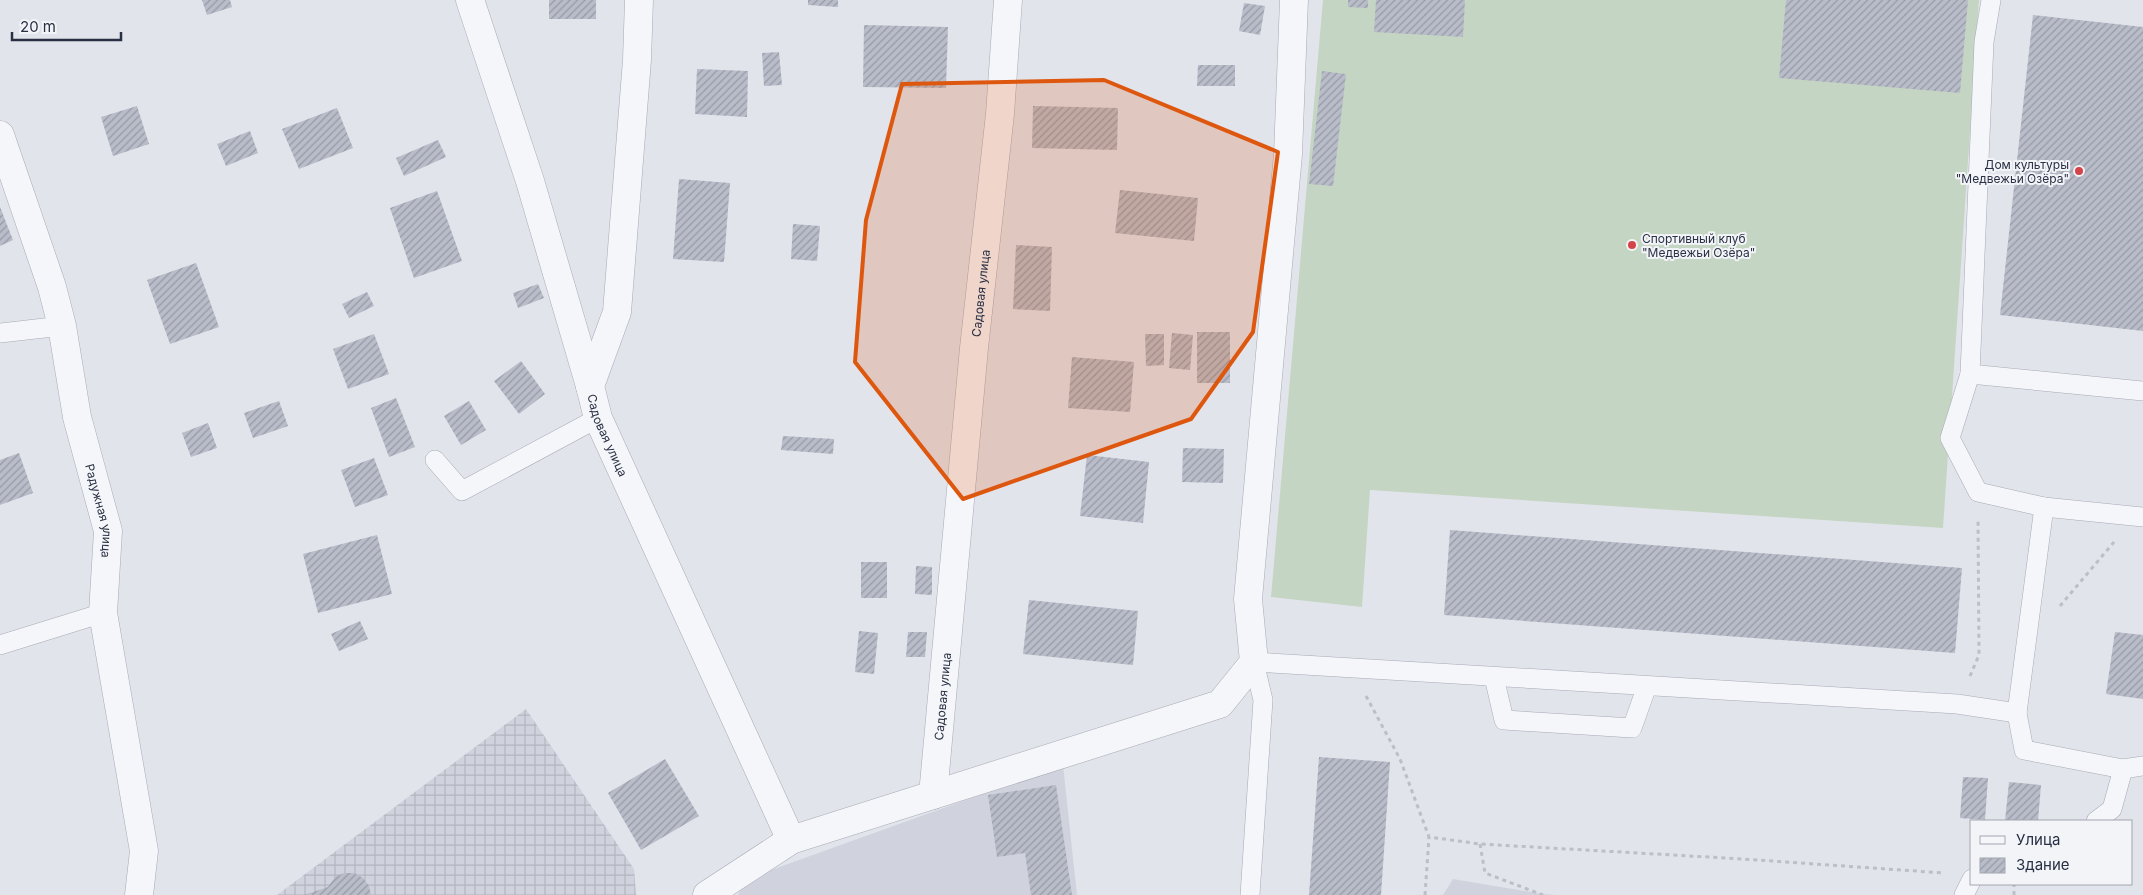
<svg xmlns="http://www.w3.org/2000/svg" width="2143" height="895" viewBox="0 0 2143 895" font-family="Inter,sans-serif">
	<defs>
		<pattern id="industrial-grid" width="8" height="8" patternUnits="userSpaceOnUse" patternTransform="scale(1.25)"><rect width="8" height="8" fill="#d0d3dd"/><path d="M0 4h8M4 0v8" fill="none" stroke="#b3b5bf"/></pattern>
		<pattern id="building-hatch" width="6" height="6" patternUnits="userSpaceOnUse" patternTransform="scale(1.25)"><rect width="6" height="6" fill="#b9bdc9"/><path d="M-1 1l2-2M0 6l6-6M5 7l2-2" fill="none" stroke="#969aa5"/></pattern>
	</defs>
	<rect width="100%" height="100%" fill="#e2e4eb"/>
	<g fill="#d0d3dd">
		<path d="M1063 765 1077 895H738L746 879Z"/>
		<path d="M1453 879 1543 894 1556 895H1443Z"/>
	</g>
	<path fill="url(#industrial-grid)" d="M526 709 634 869 636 895H277Z"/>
	<path fill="#c5d5c3" d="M1323 0H1979L1943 528 1370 490 1362 607 1271 597Z"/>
	<g fill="url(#building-hatch)">
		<path d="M202 0H230L232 7 207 15Z"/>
		<rect x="549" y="0" width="47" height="19"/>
		<path d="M808 0H838V7L808 5Z"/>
		<path d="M1348 0H1368V8L1348 7Z"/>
		<path d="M1376 0H1465L1463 37 1374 32Z"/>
		<path d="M1786 0H1968L1960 93 1779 78Z"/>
		<path d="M1244 3 1265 6 1260 35 1239 31Z"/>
		<path d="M2033 15 2143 27V331L2000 315Z"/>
		<path d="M864 25 948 27 946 88 863 87Z"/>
		<path d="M779 52 782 85 764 86 762 53Z"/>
		<path d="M1198 65H1235V86H1197Z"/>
		<path d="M697 69 748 71 747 117 695 114Z"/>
		<path d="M1322 71 1346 74 1333 186 1309 184Z"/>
		<path d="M137 106 149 144 113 156 101 117Z"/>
		<path d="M1033 106 1118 108 1117 150 1032 148Z"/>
		<path d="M337 108 353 148 299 169 282 129Z"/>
		<path d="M250 131 258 153 226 166 217 144Z"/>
		<path d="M438 140 446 157 404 176 396 158Z"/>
		<path d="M679 179 730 183 724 262 673 259Z"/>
		<path d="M1120 190 1198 198 1194 241 1115 233Z"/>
		<path d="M437 191 462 261 414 278 390 208Z"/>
		<path d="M0 207 13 240 0 246Z"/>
		<path d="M793 224 820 226 817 261 791 259Z"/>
		<path d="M1016 245 1052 247 1050 311 1013 309Z"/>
		<path d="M196 263 219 327 170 344 147 280Z"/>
		<path d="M538 284 544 298 518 308 513 293Z"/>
		<path d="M367 292 374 306 349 318 342 304Z"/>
		<rect x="1197" y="332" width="33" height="51"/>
		<path d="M1172 333 1193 335 1190 370 1169 368Z"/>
		<path d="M374 334 389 374 348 389 333 349Z"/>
		<path d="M1145 334H1164V365L1146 366Z"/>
		<path d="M1072 357 1134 362 1130 412 1068 408Z"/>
		<path d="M521 361 545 394 519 414 494 381Z"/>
		<path d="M396 398 415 447 389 457 371 408Z"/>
		<path d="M279 401 288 426 253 438 244 413Z"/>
		<path d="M469 401 486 430 461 445 444 416Z"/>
		<path d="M208 423 217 448 191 457 182 433Z"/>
		<path d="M783 436 834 439 833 454 781 450Z"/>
		<path d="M1183 448 1224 449 1223 483 1182 482Z"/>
		<path d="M19 453 33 493 0 505V460Z"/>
		<path d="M1087 455 1149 462 1143 523 1080 516Z"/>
		<path d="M374 458 388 495 355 507 341 470Z"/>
		<path d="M1450 530 1962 568 1955 653 1444 615Z"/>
		<path d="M377 535 392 594 318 613 303 554Z"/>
		<rect x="861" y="562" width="26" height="36"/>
		<path d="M916 566 932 567V595L915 594Z"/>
		<path d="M1029 600 1138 611 1133 665 1023 654Z"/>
		<path d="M360 621 368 639 339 651 331 634Z"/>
		<path d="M859 631 878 633 874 674 855 672Z"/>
		<path d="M908 632H927L925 657H906Z"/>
		<path d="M2115 632 2143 635V699L2106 694Z"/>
		<path d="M1319 757 1390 762 1381 895H1309Z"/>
		<path d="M665 759 699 816 641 850 608 793Z"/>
		<path d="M1963 777 1988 778 1985 820 1960 818Z"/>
		<path d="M2009 782 2041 785 2038 821H2005Z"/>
		<path d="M1056 785 1072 895H1031L1025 853 997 857 988 795Z"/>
		<path d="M344 873H354L363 878 369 886 371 895H304L328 887 335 877Z"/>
	</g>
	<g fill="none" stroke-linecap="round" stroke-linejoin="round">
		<g stroke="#a7aab6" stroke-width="20">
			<g id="lane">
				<path d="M1991 0 1984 42 1970 374 2143 391"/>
				<path d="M0 333 62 326"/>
				<path d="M1970 374 1950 438 1978 492 2044 507 2143 517"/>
				<path d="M435 460 462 491 598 418"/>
				<path d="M0 645 103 613"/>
				<path d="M1494 677 1504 720 1632 728 1647 686"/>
				<path d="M2017 713 2024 750 2123 769 2143 766"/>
				<path d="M2096 821 2112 809 2123 769"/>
				<path d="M1250 895 1263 700 1254 662 1957 704 2017 713 2044 507"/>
				<path d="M1964 895 1972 879"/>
			</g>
		</g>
		<g stroke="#a7aab6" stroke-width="29">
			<g id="street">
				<path d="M470 0 530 181 590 386"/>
				<path id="s1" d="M639 0 637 60 617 312 590 386 598 418 791 840"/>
				<path id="s2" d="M0 135 52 287 62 326 77 417 108 531 103 613 144 851 139 895"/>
				<path id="s3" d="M933 795 974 348 1000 114 1008 0"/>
				<path d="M707 895 791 840 1220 704 1254 662 1248 599 1288 154 1294 0"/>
			</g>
		</g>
		<g stroke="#bcbfc6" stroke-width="3" stroke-dasharray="4 4" stroke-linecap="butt">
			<path d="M2060 606 2114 542"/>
			<path d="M1970 676 1979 655 1978 520"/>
			<path d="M1366 696 1400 759 1429 837 1480 844 1743 859 1944 873"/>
			<path d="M1480 844 1485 873 1543 895"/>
			<path d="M1425 895 1429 837"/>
			<path d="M2014 895V884"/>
		</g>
		<use href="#lane" stroke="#f5f6f9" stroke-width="19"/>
		<use href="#street" stroke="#f5f6f9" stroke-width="28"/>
	</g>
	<path fill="#de570f" fill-opacity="0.2" stroke="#de570f" stroke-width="4" stroke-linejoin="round" d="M1104 80 1278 152 1253 332 1191 419 963 499 855 362 866 220 902 84Z"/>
	<g fill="#d34348" stroke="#f2f4f8" stroke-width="2">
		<circle cx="2079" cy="171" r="5"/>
		<circle cx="1632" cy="245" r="5"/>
	</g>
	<g text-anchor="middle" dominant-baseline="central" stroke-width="4" stroke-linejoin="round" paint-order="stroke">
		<g font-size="12" fill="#293044" stroke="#f2f4f8" text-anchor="end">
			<text x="2069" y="164">Дом культуры<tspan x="2069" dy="14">"Медвежьи Озёра"</tspan></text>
			<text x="1642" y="238" text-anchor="start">Спортивный клуб<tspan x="1642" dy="14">"Медвежьи Озёра"</tspan></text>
		</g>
		<g font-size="12" fill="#293044" stroke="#f2f4f8">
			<text stroke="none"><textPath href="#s3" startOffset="504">Садовая улица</textPath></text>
			<text stroke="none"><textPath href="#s1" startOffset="444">Садовая улица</textPath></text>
			<text stroke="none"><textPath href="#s2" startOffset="390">Радужная улица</textPath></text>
			<text stroke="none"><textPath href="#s3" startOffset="99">Садовая улица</textPath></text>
		</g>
	</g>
	<rect x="1970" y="820" width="162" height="65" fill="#f2f4f8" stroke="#a2a6b0"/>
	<rect x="1980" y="836" width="25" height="8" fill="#f5f6f9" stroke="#a2a6b0"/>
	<text x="2016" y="845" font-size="15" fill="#293044">Улица</text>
	<rect x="1980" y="858" width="25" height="15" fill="url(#building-hatch)" stroke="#a2a6b0"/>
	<text x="2016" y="870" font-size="15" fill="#293044">Здание</text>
	<path d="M12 32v8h109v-8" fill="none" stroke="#293044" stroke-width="2.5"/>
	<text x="20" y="32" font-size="15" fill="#293044" stroke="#f2f4f8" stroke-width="4" paint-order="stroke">20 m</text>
</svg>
